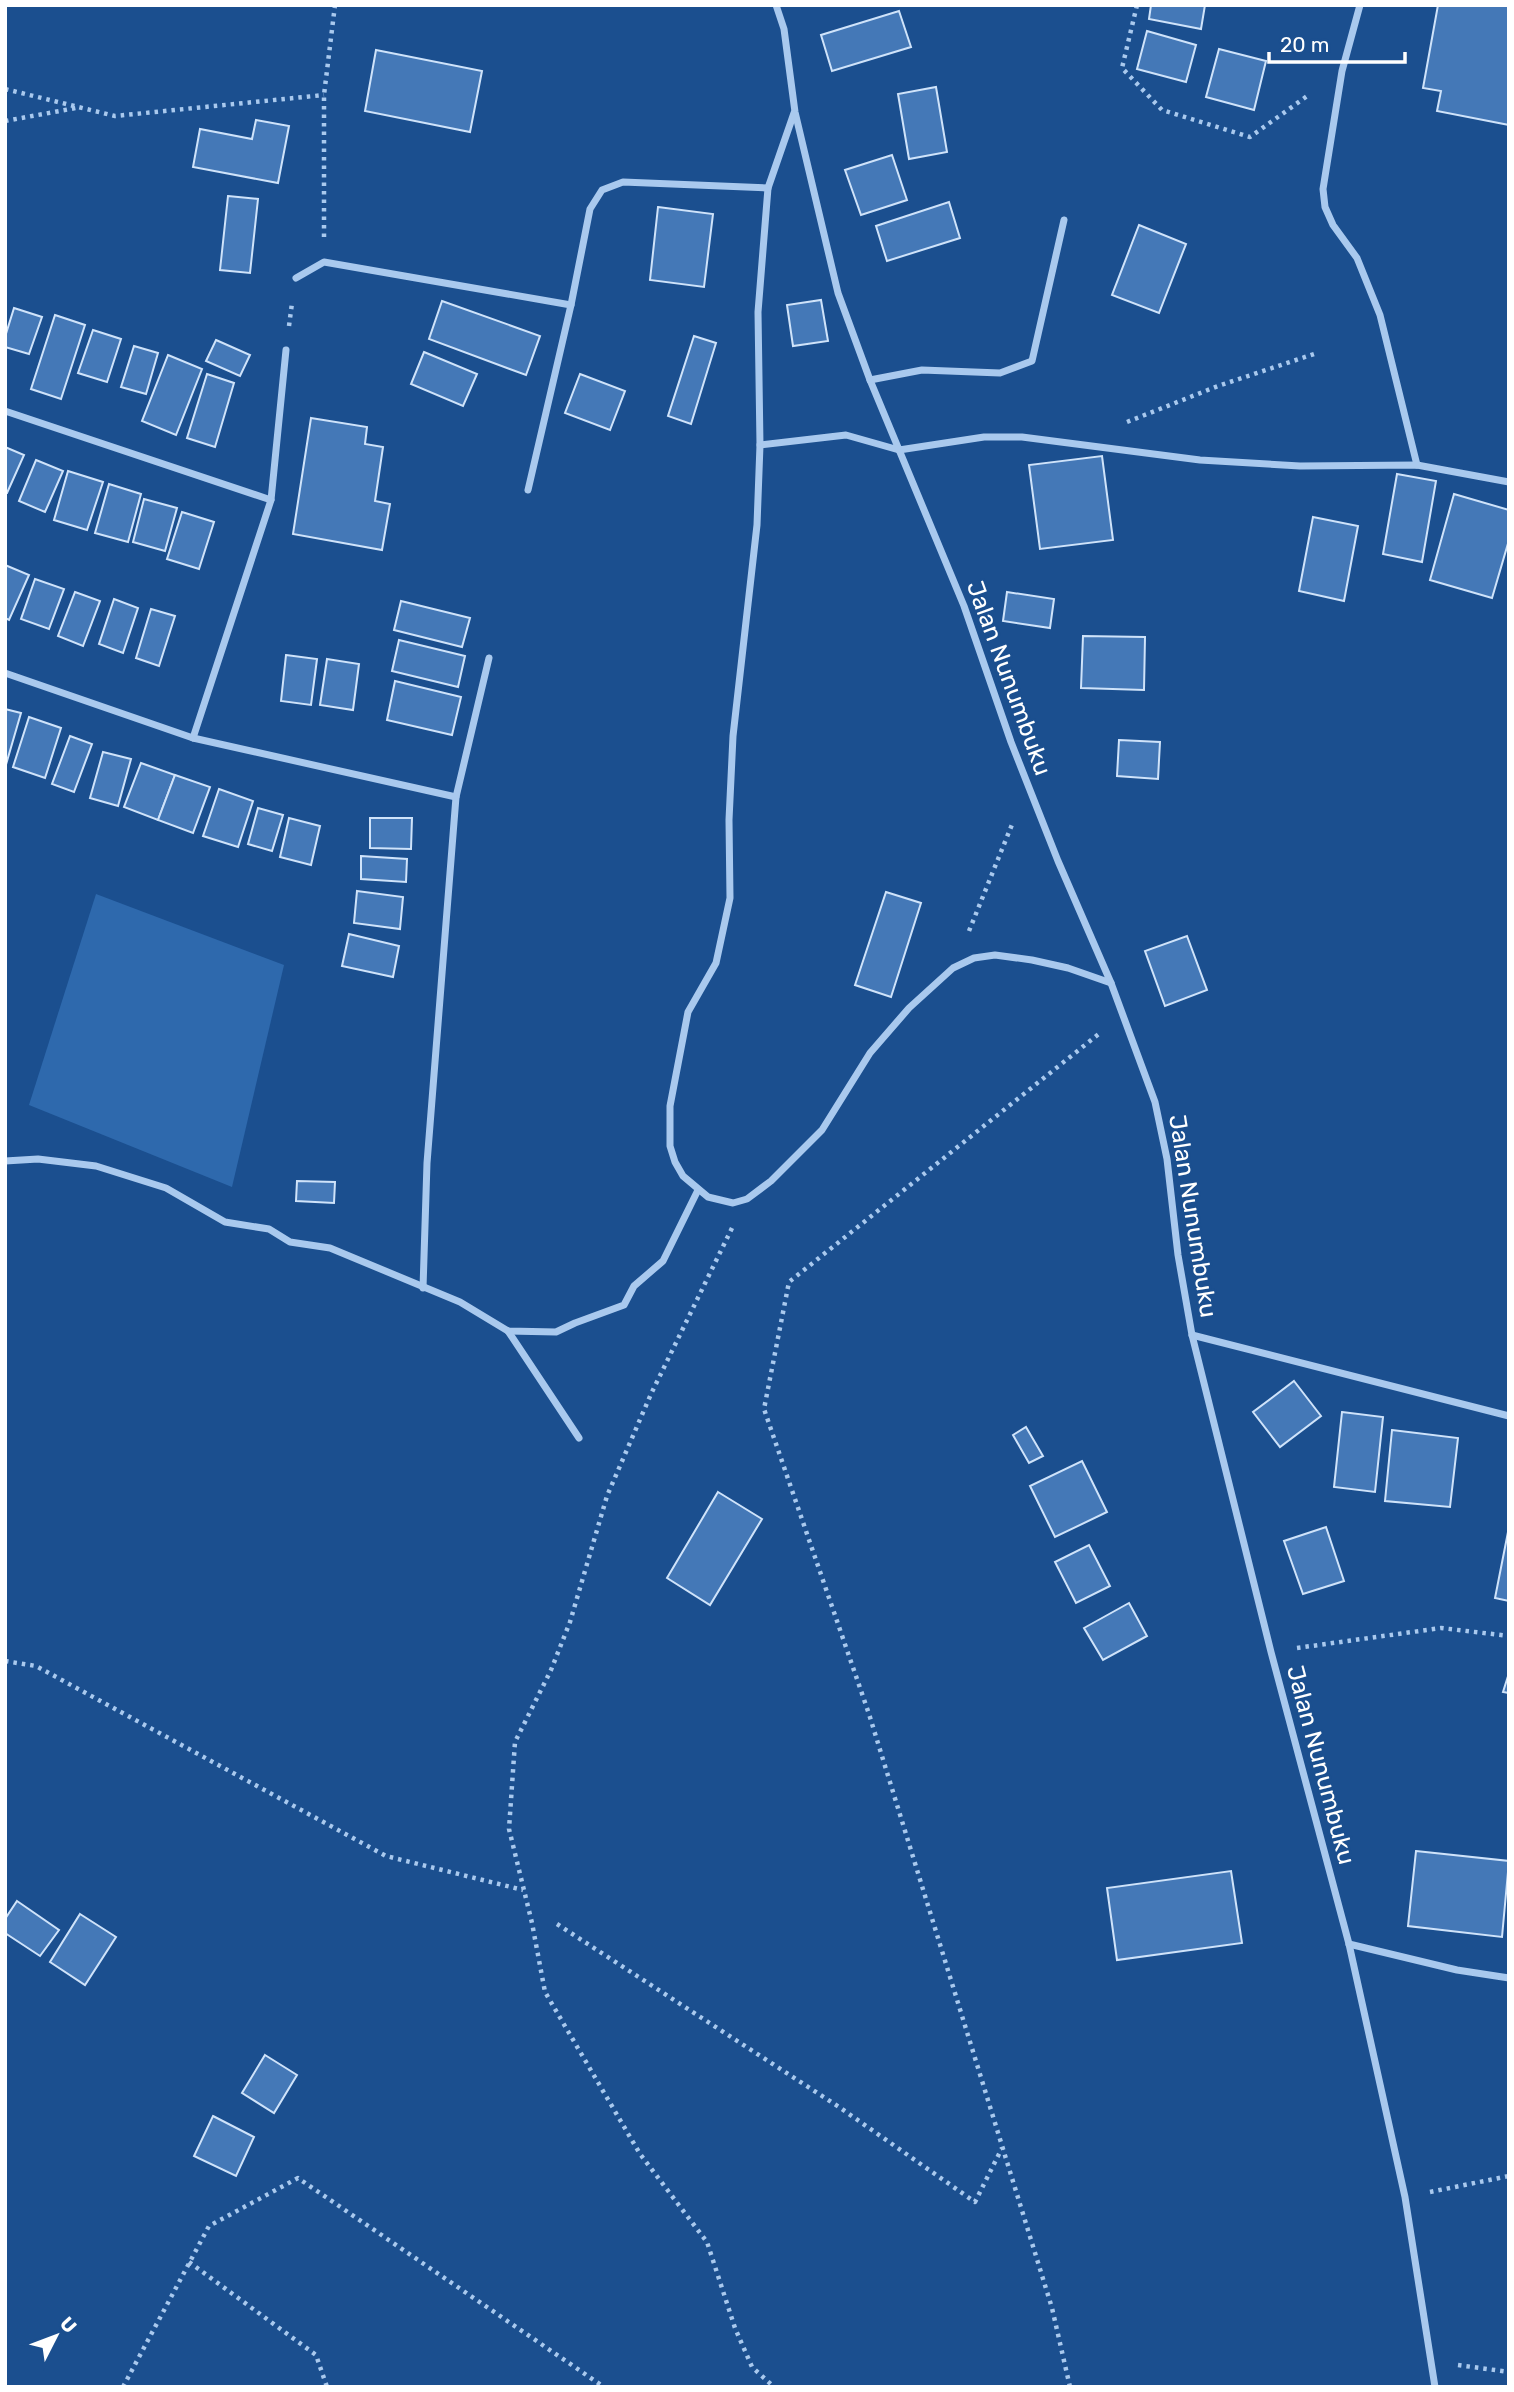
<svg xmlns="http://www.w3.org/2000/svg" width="1514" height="2392" viewBox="0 0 1514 2392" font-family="Rubik,sans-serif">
	<rect width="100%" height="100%" fill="#1b4f8f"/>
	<path fill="#2e69ad" d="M96 894 284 965 232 1187 29 1105Z"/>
	<g fill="#4478b7" stroke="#cfe3fa" stroke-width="2">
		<path d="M1151 5H1205L1201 29 1149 19Z"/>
		<path d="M1438 5H1509V125L1437 111 1441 91 1423 88Z"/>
		<path d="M899 11 911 47 832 71 821 35Z"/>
		<path d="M1147 31 1196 45 1186 82 1137 69Z"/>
		<path d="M1219 49 1266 61 1254 110 1206 97Z"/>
		<path d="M376 50 482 71 470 132 365 111Z"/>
		<path d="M936 87 947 152 909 159 898 94Z"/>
		<path d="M256 120 289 126 278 183 193 167 200 129 252 139Z"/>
		<path d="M892 155 907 200 861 215 845 170Z"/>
		<path d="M228 196 258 199 250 273 220 270Z"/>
		<path d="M949 202 960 238 887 261 876 226Z"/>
		<path d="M658 207 713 214 704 287 650 280Z"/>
		<path d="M1139 225 1186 244 1159 313 1112 295Z"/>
		<path d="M821 300 828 341 793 346 787 305Z"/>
		<path d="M442 301 540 336 526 375 429 339Z"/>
		<path d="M14 308 42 317 29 354 5 347V337Z"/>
		<path d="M55 315 85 325 61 399 31 389Z"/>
		<path d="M93 330 121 339 107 382 78 373Z"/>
		<path d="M694 336 716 343 691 424 668 416Z"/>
		<path d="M216 340 250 355 240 376 206 361Z"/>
		<path d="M134 346 158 353 146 394 121 387Z"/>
		<path d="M424 352 477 374 463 406 411 384Z"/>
		<path d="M168 355 202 369 176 435 142 421Z"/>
		<path d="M207 374 234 383 215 447 187 438Z"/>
		<path d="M580 374 625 391 610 430 565 413Z"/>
		<path d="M311 418 367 427 365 444 383 447 375 501 390 504 382 550 293 534Z"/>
		<path d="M5 447 24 455 7 493H5Z"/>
		<path d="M1102 456 1113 540 1040 549 1029 465Z"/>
		<path d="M36 460 63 471 45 512 19 501Z"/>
		<path d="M68 471 103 482 87 530 54 520Z"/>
		<path d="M1397 474 1436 481 1422 562 1383 554Z"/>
		<path d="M109 484 141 494 128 542 95 533Z"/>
		<path d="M1454 494 1509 510V540L1492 598 1430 580Z"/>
		<path d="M144 499 177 508 165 551 133 542Z"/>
		<path d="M182 512 214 522 199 569 167 559Z"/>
		<path d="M1313 517 1358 526 1344 601 1299 591Z"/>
		<path d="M5 565 29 575 9 620 5 618Z"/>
		<path d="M35 579 64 589 49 629 21 619Z"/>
		<path d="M75 592 100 601 83 646 58 636Z"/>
		<path d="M1007 592 1054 599 1050 628 1003 621Z"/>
		<path d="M114 599 138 608 123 653 99 644Z"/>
		<path d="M401 601 470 618 462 647 394 630Z"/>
		<path d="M151 609 175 616 159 666 136 658Z"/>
		<path d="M1083 636 1145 637 1144 690 1081 688Z"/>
		<path d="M399 640 465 656 458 687 392 671Z"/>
		<path d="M286 655 317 659 311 705 281 701Z"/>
		<path d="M327 659 359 664 353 710 320 705Z"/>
		<path d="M395 681 461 697 452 735 387 720Z"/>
		<path d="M5 709 21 713 5 768Z"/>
		<path d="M29 717 61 728 45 778 13 767Z"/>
		<path d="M70 736 92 744 74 792 52 784Z"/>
		<path d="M1119 740 1160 742 1158 779 1117 776Z"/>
		<path d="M103 752 131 759 118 806 90 798Z"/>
		<path d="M141 763 175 775 158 820 124 807Z"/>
		<path d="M175 775 210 787 193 833 158 820Z"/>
		<path d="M219 789 253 801 238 847 203 836Z"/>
		<path d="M258 808 283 815 272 851 248 844Z"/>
		<path d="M289 818 320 826 311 865 280 857Z"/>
		<path d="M370 818H412L411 849 370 848Z"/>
		<path d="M361 856 407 859 406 882 361 879Z"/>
		<path d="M357 891 403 897 400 929 354 923Z"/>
		<path d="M886 892 921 903 891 997 855 985Z"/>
		<path d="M349 934 399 946 393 977 342 966Z"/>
		<path d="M1187 936 1207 990 1165 1006 1145 951Z"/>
		<path d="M297 1181 335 1182 334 1203 296 1201Z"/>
		<path d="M1294 1381 1321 1416 1280 1447 1253 1412Z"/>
		<path d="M1342 1412 1383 1417 1375 1492 1334 1487Z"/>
		<path d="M1026 1427 1043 1456 1029 1463 1013 1435Z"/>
		<path d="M1392 1430 1458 1438 1450 1507 1385 1501Z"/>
		<path d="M1082 1461 1107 1512 1055 1537 1030 1486Z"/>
		<path d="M718 1492 762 1519 710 1605 667 1578Z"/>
		<path d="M1326 1527 1344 1581 1303 1594 1284 1541Z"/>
		<path d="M1509 1527V1601L1495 1598Z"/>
		<path d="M1089 1545 1110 1586 1076 1603 1055 1562Z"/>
		<path d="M1129 1603 1147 1636 1103 1660 1084 1628Z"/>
		<path d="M1509 1673V1693L1503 1692Z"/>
		<path d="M1416 1851 1509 1861 1502 1937 1408 1926Z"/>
		<path d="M1231 1871 1242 1943 1117 1960 1107 1888Z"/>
		<path d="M17 1901 59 1930 40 1956 5 1933V1919Z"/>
		<path d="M80 1914 116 1937 85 1985 50 1962Z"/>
		<path d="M265 2055 297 2075 274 2113 242 2093Z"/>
		<path d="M213 2116 254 2137 236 2176 194 2156Z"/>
	</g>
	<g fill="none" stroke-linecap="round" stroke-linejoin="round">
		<g stroke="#a9c9ee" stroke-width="4.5" stroke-dasharray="3.5 5" stroke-linecap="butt">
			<path d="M1137 5 1122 68 1162 110 1250 137 1310 94"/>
			<path d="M5 89 115 116 324 95"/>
			<path d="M5 121 76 108"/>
			<path d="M324 237V95L335 5"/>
			<path d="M289 326 292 303"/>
			<path d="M1127 422 1218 386 1317 353"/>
			<path d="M969 931 1013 822"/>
			<path d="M732 1228 651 1394 607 1496 570 1622 551 1670 515 1742 509 1829 532 1923 545 1992 640 2154 707 2242 735 2328 752 2367 774 2387"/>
			<path d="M1297 1648 1441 1628 1509 1636"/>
			<path d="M5 1661 36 1666 386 1856 523 1890"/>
			<path d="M557 1924 839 2107 975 2202 1002 2148"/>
			<path d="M1430 2192 1509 2176"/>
			<path d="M189 2262 316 2355 327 2387"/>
			<path d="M1458 2365 1509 2372"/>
			<path d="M123 2387 209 2226 298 2178 604 2387"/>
			<path d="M1070 2387 1052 2308 869 1714 764 1409 789 1282 1100 1033"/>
		</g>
		<g stroke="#a9c9ee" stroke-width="7">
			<path d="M776 5 784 29 795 112 838 293 870 380 964 606 1011 742 1058 861 1111 983 1155 1102 1167 1159 1178 1255 1192 1335 1271 1652 1349 1944 1405 2197 1435 2387"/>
			<path d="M1360 5 1342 71 1323 189 1325 207 1333 225 1357 258 1380 315 1417 465"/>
			<path d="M794 113 768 188 758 312 760 445 757 525 733 736 729 820 730 898 716 963 688 1012 670 1106V1146L675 1162 683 1176 708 1197 733 1203 747 1199 771 1181 822 1130 870 1053 909 1008 953 968 974 958 995 955 1032 960 1068 968 1111 983"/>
			<path d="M296 278 324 262 571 305"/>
			<path d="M870 380 922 370 1000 373 1032 361 1064 220"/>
			<path d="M5 411 271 500"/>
			<path d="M760 445 846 435 899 450 984 437H1022L1200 460 1300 466 1417 465 1509 482"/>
			<path d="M528 490 571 305 590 209 602 190 623 182 768 188"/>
			<path d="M5 673 193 738 456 797"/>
			<path d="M193 738 271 500 286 350"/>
			<path d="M5 1161 38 1159 96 1166 166 1188 225 1222 269 1229 290 1242 330 1248 460 1302 508 1331 556 1332 575 1323 624 1305 634 1286 663 1261 698 1190"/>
			<path d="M423 1288 427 1163 456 797 489 658"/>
			<path d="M508 1331 579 1438"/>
			<path d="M1192 1335 1509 1416"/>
			<path d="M1349 1944 1457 1970 1509 1978"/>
		</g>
	</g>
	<g text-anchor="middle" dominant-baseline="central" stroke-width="5" stroke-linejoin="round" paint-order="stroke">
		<g font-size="24" fill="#fff" stroke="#1b4f8f">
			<text transform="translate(1009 678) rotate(70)">Jalan Nunumbuku</text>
			<text transform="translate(1193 1216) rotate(81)">Jalan Nunumbuku</text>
			<text transform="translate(1321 1765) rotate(75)">Jalan Nunumbuku</text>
		</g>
	</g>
	<rect width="1514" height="2392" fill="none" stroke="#ffffff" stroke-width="14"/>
	<g transform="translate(56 2336) rotate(48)" stroke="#1b4f8f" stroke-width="5" paint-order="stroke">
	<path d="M0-5L12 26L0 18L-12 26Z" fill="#ffffff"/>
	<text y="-10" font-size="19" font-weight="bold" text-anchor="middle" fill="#ffffff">U</text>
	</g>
	<path d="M1269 52v10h136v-10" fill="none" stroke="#ffffff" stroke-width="3.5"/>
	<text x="1280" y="52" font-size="21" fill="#ffffff" stroke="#1b4f8f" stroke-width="5" paint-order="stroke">20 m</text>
</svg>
